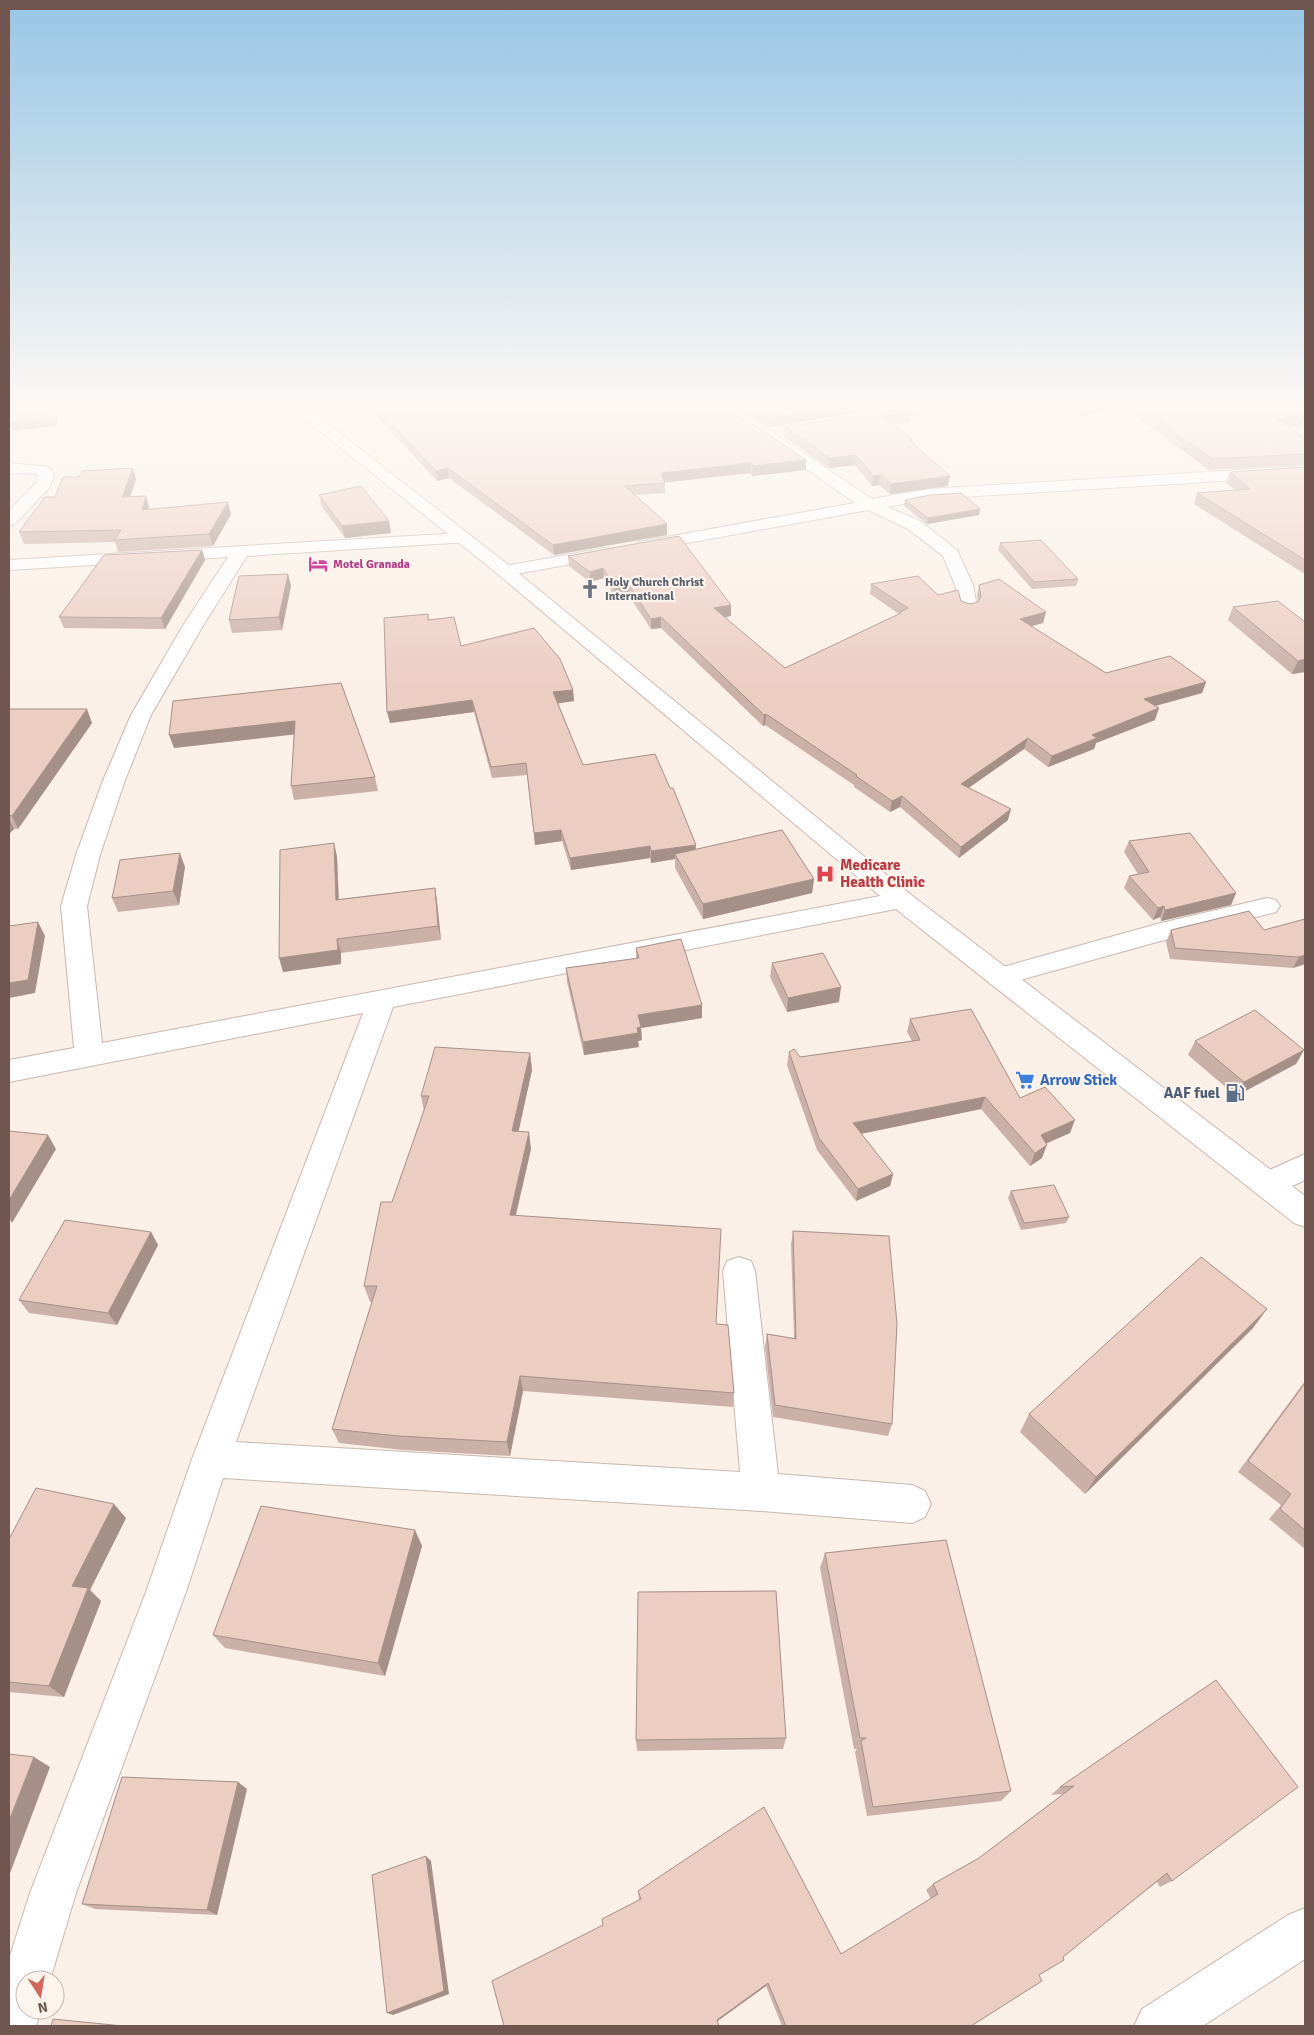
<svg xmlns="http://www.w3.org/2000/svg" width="1314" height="2035" viewBox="0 0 1314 2035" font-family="Signika,sans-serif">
	<rect width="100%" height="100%" fill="#faf0e7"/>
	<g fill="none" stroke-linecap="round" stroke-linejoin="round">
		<g stroke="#cab7af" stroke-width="2">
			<g id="street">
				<path d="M702 403H720L771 431 872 499 929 489 1305 466V476L929 499 887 507 920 521 957 550 973 585 977 607 975 611 968 613 961 611 959 607 955 585 943 556 908 529 868 510 644 551 638 550 635 546 638 542 644 541 855 503 761 437 704 406Z"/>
				<path d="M931 403H962L960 406 955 407 874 421 869 420 867 417 869 414 874 413Z"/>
				<path d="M9 463 49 467 54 476 49 488 15 524 9 525V511L36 483 38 476 37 474 9 473Z"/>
				<path d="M461 533 467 534 470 538 467 542 247 556 204 624 151 715 124 783 100 855 87 906 102 1043 901 892 910 894 913 900 910 906 901 908 393 1007 236 1442 740 1472 723 1271 727 1261 739 1257 751 1261 755 1271 778 1474 912 1485 925 1491 931 1504 925 1517 912 1523 761 1511 223 1478 186 1592 76 1893 50 1980H25V2010H41L36 2026H9V1959L30 1893 146 1592 192 1459 363 1013 9 1082V1060L74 1048 61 906 76 855 102 783 131 715 184 624 228 557 9 570V560Z"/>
				<path d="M604 548 610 549 613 553 610 557 505 576 499 575 496 571 499 567 505 566Z"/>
				<path d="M1267 898 1276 900 1280 906 1276 912 1157 942 999 986 990 984 986 977 990 970 999 968 1157 924Z"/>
				<path d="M1305 1154V1180L1269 1197 1258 1193 1253 1184 1258 1175Z"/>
				<path d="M1305 1908V1959L1203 2026H1134L1142 2009 1288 1915Z"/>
			</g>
		</g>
		<g stroke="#cfb9b0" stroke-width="2">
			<path id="secondary" d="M285 403H301L511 567 910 894 1305 1196V1227L1294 1223 892 906 499 575Z"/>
		</g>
		<use href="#street" fill="#fff" fill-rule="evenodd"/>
		<use href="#secondary" fill="#fff" fill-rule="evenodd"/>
	</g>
	<g fill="#cbb0a7">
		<path d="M372 403 806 470 752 476 750 473 665 482V493L635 495 667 524V535L554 555 449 478 437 481 374 413Z"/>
		<path d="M724 403H889L888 408 768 427Z"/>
		<path d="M1054 403H1282L1305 414 1302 425 1288 427 1305 439V465L1209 470 1121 405 1084 416Z"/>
		<path d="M910 421 892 424 913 440 912 443 948 486 890 494 879 485 872 486 855 465 829 468 784 437 785 427Z"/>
		<path d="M1305 468V574L1194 504 1197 493 1235 490 1226 483 1230 472Z"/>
		<path d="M136 479 130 497 149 507V509L231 514 213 546 118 552 115 542 24 544 19 532 55 497Z"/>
		<path d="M319 495 391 533 345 538 322 507Z"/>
		<path d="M905 500 980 509 979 515 927 524 904 506Z"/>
		<path d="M679 536 731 616 724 617 785 668 899 614 870 594 871 584 938 595 961 601 970 604 978 602 977 595 979 585 1046 612 1043 623 1031 626 1106 673 1206 682 1202 693 1155 706V720L1096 743 1094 749 1048 767 1024 749 969 788 1008 820 959 858 900 807 890 812 854 787V785L765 725 763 726 661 628 651 629 629 596 615 598 604 578 590 582 569 566 568 556Z"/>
		<path d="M1000 543 1078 579 1076 586 1032 589 998 550Z"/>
		<path d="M202 550 205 560 165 629 64 628 59 617Z"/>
		<path d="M288 574 291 586 282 630 232 633 229 620Z"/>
		<path d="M1278 601 1305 672 1292 674 1228 620 1233 607Z"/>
		<path d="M428 614 429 620 461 646 573 690 574 701 558 703 583 765 696 849 814 879 812 893 703 919 675 868V859L651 863 650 858 571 870 562 841 535 845 527 775 492 778 474 712 390 723Z"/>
		<path d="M341 683 375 777 378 791 294 800 291 786 294 734 174 748Z"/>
		<path d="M9 709 92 723 18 829H14L9 834Z"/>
		<path d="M1129 841 1236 893 1231 905 1161 921 1160 917 1153 920 1124 888 1129 876 1138 874 1124 852Z"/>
		<path d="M334 843 337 857 339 899 435 888 437 902 441 940 341 953V964L283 972Z"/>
		<path d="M185 867 179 905 118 912 112 898Z"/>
		<path d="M1305 919V964L1293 968 1170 959 1166 942 1171 930H1264Z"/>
		<path d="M636 948 702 1018 641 1028 642 1040 638 1041 639 1047 584 1055 567 982 566 968 636 958Z"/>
		<path d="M772 963 839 1002 787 1012 770 977Z"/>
		<path d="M910 1019 1020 1098 1070 1133 1045 1143 1042 1158 1030 1166 981 1109 861 1134 893 1174 890 1186 856 1201 817 1150 787 1065 789 1052 800 1057 912 1041 907 1032Z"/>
		<path d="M1195 1041 1304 1050 1296 1064 1236 1096 1188 1055Z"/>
		<path d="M530 1053 532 1070 518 1131 531 1149 516 1215 716 1324 734 1393 733 1407 523 1391 510 1456 403 1450 339 1443 332 1429 372 1302H370L364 1286 392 1202 424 1111 421 1096Z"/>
		<path d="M1011 1191 1069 1217 1066 1223 1021 1230 1008 1198Z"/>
		<path d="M793 1231 892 1424 888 1436 773 1417 765 1347 767 1334 794 1338 791 1245Z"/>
		<path d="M151 1232 158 1245 117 1325 29 1313 19 1300Z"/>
		<path d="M1253 1328 1085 1494 1020 1432 1029 1414Z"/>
		<path d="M1305 1381V1549L1269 1519 1281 1505 1238 1472Z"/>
		<path d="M126 1518 90 1590 101 1601 64 1697 9 1692V1539Z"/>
		<path d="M415 1530 422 1546 385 1676 225 1648 213 1635Z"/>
		<path d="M825 1553 1011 1791 1001 1801 867 1816 855 1752 857 1749H854L820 1568Z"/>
		<path d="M1216 1680 1172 1881 1160 1887 1157 1882 1039 1975 985 2017 971 2026H782L766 1986 717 2021 603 1925 639 1900 638 1891 841 1954 931 1899 926 1890 933 1884 979 1858 1063 1794 1051 1795 1060 1787Z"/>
		<path d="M786 1738 783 1749 637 1751 636 1740Z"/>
		<path d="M247 1789 217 1915 95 1909 82 1904Z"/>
	</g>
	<g fill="#a59088">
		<path d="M56 403H61L56 426 12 431 9 422Z"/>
		<path d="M861 403H889L888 408 768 427 769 418Z"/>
		<path d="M1097 403H1121V405L1084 416 1087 406Z"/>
		<path d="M911 411 910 421 881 427 883 417Z"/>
		<path d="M1305 415 1302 425 1273 429 1277 419Z"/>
		<path d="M856 455 855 465 829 468 830 458Z"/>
		<path d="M806 460V470L752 476 753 466Z"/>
		<path d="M751 463 750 473 661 483V473Z"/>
		<path d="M133 468 136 479 126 509 122 497Z"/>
		<path d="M448 468 449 478 437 481 436 471Z"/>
		<path d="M881 475 879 485 872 486 873 476Z"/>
		<path d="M950 476 948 486 890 494 891 484Z"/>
		<path d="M146 496 149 507 146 522 142 510Z"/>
		<path d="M228 502 231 514 213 546 209 534Z"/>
		<path d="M980 509 979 515 927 524 928 518Z"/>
		<path d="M389 521 391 533 345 538 342 526Z"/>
		<path d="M667 524V535L554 555 553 545Z"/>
		<path d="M202 550 205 560 165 629 161 618Z"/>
		<path d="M603 568 604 578 590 582V572Z"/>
		<path d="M288 574 291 586 282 630 279 617Z"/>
		<path d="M629 585V596L615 598 614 587Z"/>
		<path d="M731 605V616L713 619 714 608Z"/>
		<path d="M1046 612 1043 623 1017 630 1020 619Z"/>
		<path d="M661 617V628L651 629V619Z"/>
		<path d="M1305 659V672L1292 674 1298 661Z"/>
		<path d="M1206 682 1202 693 1140 710 1144 699Z"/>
		<path d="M573 690 574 701 554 704 553 692Z"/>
		<path d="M472 700 474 712 390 723 387 712Z"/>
		<path d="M1159 708 1155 720 1096 743 1094 749 1048 767 1052 756 1092 735Z"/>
		<path d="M87 709 92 723 18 829 12 816Z"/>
		<path d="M766 714 765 725 763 726 764 715Z"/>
		<path d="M295 721 298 734 174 748 169 735Z"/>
		<path d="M1028 738 1024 749 958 795 961 784Z"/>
		<path d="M902 796 900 807 890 812 892 801Z"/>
		<path d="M1011 809 1008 820 959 858 961 847Z"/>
		<path d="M9 819 14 829 9 834Z"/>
		<path d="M561 830 562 841 535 845 534 833Z"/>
		<path d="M334 843 337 857 339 914 336 900Z"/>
		<path d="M696 845 695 857 675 854V859L651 863V851Z"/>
		<path d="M650 846V858L571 870 570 858Z"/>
		<path d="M180 853 185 867 179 905 173 891Z"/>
		<path d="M814 879 812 893 703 919V904Z"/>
		<path d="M435 888 437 902 441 940 438 926Z"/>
		<path d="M1236 893 1231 905 1161 921 1165 910Z"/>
		<path d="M1164 906 1160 917 1153 920 1158 908Z"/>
		<path d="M38 922 45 936 35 993 9 998V983Z"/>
		<path d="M337 939 341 953V964L283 972 279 958Z"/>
		<path d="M1305 955V964L1293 968 1299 957Z"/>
		<path d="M841 987 839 1002 787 1012 788 998Z"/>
		<path d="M702 1005V1018L641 1028 642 1040 638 1041 639 1047 584 1055 583 1042 638 1015Z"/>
		<path d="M1304 1050 1296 1064 1236 1096 1244 1082Z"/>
		<path d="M530 1053 532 1070 515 1148 512 1131Z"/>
		<path d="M985 1097 981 1109 850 1136 853 1123Z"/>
		<path d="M1075 1120 1070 1133 1036 1148 1041 1135Z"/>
		<path d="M529 1132 531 1149 512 1231 510 1215Z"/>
		<path d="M48 1135 56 1149 12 1223 9 1218V1200Z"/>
		<path d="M1047 1145 1042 1158 1030 1166 1035 1153Z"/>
		<path d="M893 1174 890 1186 856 1201 858 1189Z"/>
		<path d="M151 1232 158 1245 117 1325 108 1313Z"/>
		<path d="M1267 1309 1253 1328 1085 1494 1096 1477Z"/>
		<path d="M520 1376 523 1391 510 1456 507 1442Z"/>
		<path d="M114 1504 126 1518 90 1590 101 1601 64 1697 49 1686 72 1586Z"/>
		<path d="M415 1530 422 1546 385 1676 378 1663Z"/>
		<path d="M34 1757 50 1767 9 1876V1821Z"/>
		<path d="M238 1782 247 1789 217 1915 207 1910Z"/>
		<path d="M426 1856 431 1861 449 1994 393 2015 387 2013Z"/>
		<path d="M768 1983 766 1986 715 2023 717 2020Z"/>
	</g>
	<g fill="#eccdc2" stroke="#a59088">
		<path d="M18 403H56L53 418 9 422Z"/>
		<path d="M372 403H712L761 429 806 460 753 466 751 463 661 473 665 483 625 486 667 524 553 545 448 468 436 471Z"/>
		<path d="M741 403H861L769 418Z"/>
		<path d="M1080 403H1097L1087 406Z"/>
		<path d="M1134 403H1282L1305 414 1277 419 1305 439V454L1212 459Z"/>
		<path d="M905 408 911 411 883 417 913 440H909L950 476 891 484 881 475 873 476 856 455 830 458 785 427Z"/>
		<path d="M1305 467V560L1197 493 1250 489 1230 472Z"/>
		<path d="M133 468 122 497 146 496 142 510 228 502 209 534 114 540 121 530 19 532 45 497H55L63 477H79L82 471Z"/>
		<path d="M361 486 389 521 342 526 319 495Z"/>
		<path d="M961 493 980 509 928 518 905 500 930 495Z"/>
		<path d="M679 536 731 605 714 608 785 668 901 613 900 612 908 608 871 584 918 576 938 595 958 590 961 601 970 604 978 602 981 597 979 585 999 579 1046 612 1020 619 1106 673 1170 656 1206 682 1144 699 1159 708 1092 735 1097 738 1052 756 1028 738 961 784 1011 809 961 847 902 796 892 801 856 776 857 775 766 714 764 715 661 617 651 619 629 585 614 587 603 568 590 572 568 556Z"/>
		<path d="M1041 540 1078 579 1034 582 1000 543Z"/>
		<path d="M202 550 161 618 59 617 104 555Z"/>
		<path d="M288 574 279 617 229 620 239 576Z"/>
		<path d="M1278 601 1305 622V659L1298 661 1233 607Z"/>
		<path d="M428 614V620L454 617 461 646 534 628 560 659 573 690 553 692 583 765 655 754 670 788H673L696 845 651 851 650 846 570 858 561 830 534 833 526 763 491 767 472 700 387 712 384 618Z"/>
		<path d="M341 683 375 777 291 786 295 721 169 735 173 701Z"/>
		<path d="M9 709H87L12 816 9 815Z"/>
		<path d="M782 830 814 879 703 904 675 854Z"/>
		<path d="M1190 833 1236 893 1165 910 1164 906 1158 908 1129 876 1149 872 1129 841Z"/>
		<path d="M334 843 336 900 435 888 438 926 337 939 338 950 279 958 280 850Z"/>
		<path d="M180 853 173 891 112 898 120 860Z"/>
		<path d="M1249 911 1264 930 1305 919V955L1299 957 1175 948 1171 930Z"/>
		<path d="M38 922 28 980 9 983V926Z"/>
		<path d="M681 939 702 1005 638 1015 641 1027 637 1028 638 1033 583 1042 566 968 639 958 636 948Z"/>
		<path d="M823 953 841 987 788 998 772 963Z"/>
		<path d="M971 1009 1020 1098 1045 1087 1075 1120 1041 1135 1047 1145 1035 1153 985 1097 853 1123 893 1174 858 1189 819 1138 789 1052 794 1049 800 1057 920 1040 910 1019Z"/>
		<path d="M1255 1010 1304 1050 1244 1082 1195 1041Z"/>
		<path d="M435 1047 530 1053 512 1131 529 1132 510 1215 721 1229 716 1324 728 1325 734 1393 520 1376 507 1442 398 1436 332 1429 377 1286H364L381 1202H392L429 1096H421Z"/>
		<path d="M9 1131 48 1135 9 1200Z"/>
		<path d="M1054 1185 1069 1217 1024 1223 1011 1191Z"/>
		<path d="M65 1220 151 1232 108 1313 19 1300Z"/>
		<path d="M793 1231 889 1236 897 1324 892 1424 775 1405 767 1334 796 1339Z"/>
		<path d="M1201 1257 1267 1309 1096 1477 1029 1414Z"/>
		<path d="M1305 1383V1530L1280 1509 1291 1494 1248 1461Z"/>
		<path d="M36 1488 114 1504 72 1586 88 1588 49 1686 9 1682V1539Z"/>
		<path d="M261 1506 415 1530 378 1663 213 1635Z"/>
		<path d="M946 1540 1011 1791 873 1807 861 1741 866 1738H860L825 1553Z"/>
		<path d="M776 1591 786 1738 636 1740 638 1592Z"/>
		<path d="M1216 1680 1298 1787 1172 1881 1167 1873 1063 1957 1064 1960 1039 1975 1042 1981 971 2026H786L768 1983 717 2020 719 2026H504L492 1981 603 1925 602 1919 641 1899 638 1891 764 1807 841 1954 938 1894 933 1884 979 1858 1074 1786 1060 1787Z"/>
		<path d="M9 1754 34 1757 9 1821Z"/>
		<path d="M122 1777 238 1782 207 1910 82 1904Z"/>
		<path d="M426 1856 444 1991 387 2013 372 1875Z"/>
		<path d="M53 2019 123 2026H51Z"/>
	</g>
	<linearGradient id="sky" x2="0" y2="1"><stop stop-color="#97c6e5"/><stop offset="0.59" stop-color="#fdf8f4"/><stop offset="1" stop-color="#fdf8f4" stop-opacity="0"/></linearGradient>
	<rect width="1314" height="688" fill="url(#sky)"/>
	<defs>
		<g id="hotel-bare" transform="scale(1.5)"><path d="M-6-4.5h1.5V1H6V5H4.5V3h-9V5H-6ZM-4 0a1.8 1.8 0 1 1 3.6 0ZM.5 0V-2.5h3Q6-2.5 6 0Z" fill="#d1479c" stroke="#fdf5ed" stroke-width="2.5" paint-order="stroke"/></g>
		<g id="church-bare" transform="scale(1.5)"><path d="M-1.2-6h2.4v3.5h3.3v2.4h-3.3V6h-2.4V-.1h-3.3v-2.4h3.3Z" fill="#6b7280" stroke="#fdf5ed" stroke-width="2.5" paint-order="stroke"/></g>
		<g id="hospital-bare" transform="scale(1.5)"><path d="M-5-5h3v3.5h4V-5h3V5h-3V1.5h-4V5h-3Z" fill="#e0444e" stroke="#fdf5ed" stroke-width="2.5" paint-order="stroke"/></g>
		<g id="supermarket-bare" transform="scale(1.5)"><path d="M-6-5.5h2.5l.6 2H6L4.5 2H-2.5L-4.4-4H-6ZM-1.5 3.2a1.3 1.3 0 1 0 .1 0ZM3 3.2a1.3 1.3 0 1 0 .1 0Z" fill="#3f7fe0" stroke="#fdf5ed" stroke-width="2.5" paint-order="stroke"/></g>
		<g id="fuel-bare" transform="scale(1.5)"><path d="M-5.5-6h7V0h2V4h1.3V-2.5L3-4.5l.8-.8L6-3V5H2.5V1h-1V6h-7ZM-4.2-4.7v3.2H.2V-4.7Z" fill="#5c6f8a" stroke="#fdf5ed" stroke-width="2.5" paint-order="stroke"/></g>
	</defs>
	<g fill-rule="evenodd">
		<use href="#hotel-bare" x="318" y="564"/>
		<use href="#church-bare" x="590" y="589"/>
		<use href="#hospital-bare" x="825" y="874"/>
		<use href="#supermarket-bare" x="1025" y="1080"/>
		<use href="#fuel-bare" x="1235" y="1093"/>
	</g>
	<g text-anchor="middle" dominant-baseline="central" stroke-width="4.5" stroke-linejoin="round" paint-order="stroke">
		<g font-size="12" font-weight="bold" fill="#b23c85" stroke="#fdf5ed" text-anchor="start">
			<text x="333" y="564">Motel Granada</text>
		</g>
		<g font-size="12" font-weight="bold" fill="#5b616d" stroke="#fdf5ed" text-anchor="start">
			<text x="605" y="582">Holy Church Christ<tspan x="605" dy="14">International</tspan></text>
		</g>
		<g font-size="15" font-weight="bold" fill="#be3a42" stroke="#fdf5ed" text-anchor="start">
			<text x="840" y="865">Medicare<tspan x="840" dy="17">Health Clinic</tspan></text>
		</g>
		<g font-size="15" font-weight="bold" fill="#366cbe" stroke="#fdf5ed" text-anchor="start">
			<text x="1040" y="1080">Arrow Stick</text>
		</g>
		<g font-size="15" font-weight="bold" fill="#4e5e75" stroke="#fdf5ed" text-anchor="end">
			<text x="1220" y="1093">AAF fuel</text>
		</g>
	</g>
	<rect width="1314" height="2035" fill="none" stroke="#70564f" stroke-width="20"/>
	<g transform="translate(40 1995) rotate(168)"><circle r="24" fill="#fdf5ed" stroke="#c5b5ae"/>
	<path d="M0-4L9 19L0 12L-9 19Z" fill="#d5665b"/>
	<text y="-8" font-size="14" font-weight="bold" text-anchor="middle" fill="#70564f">N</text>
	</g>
</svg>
